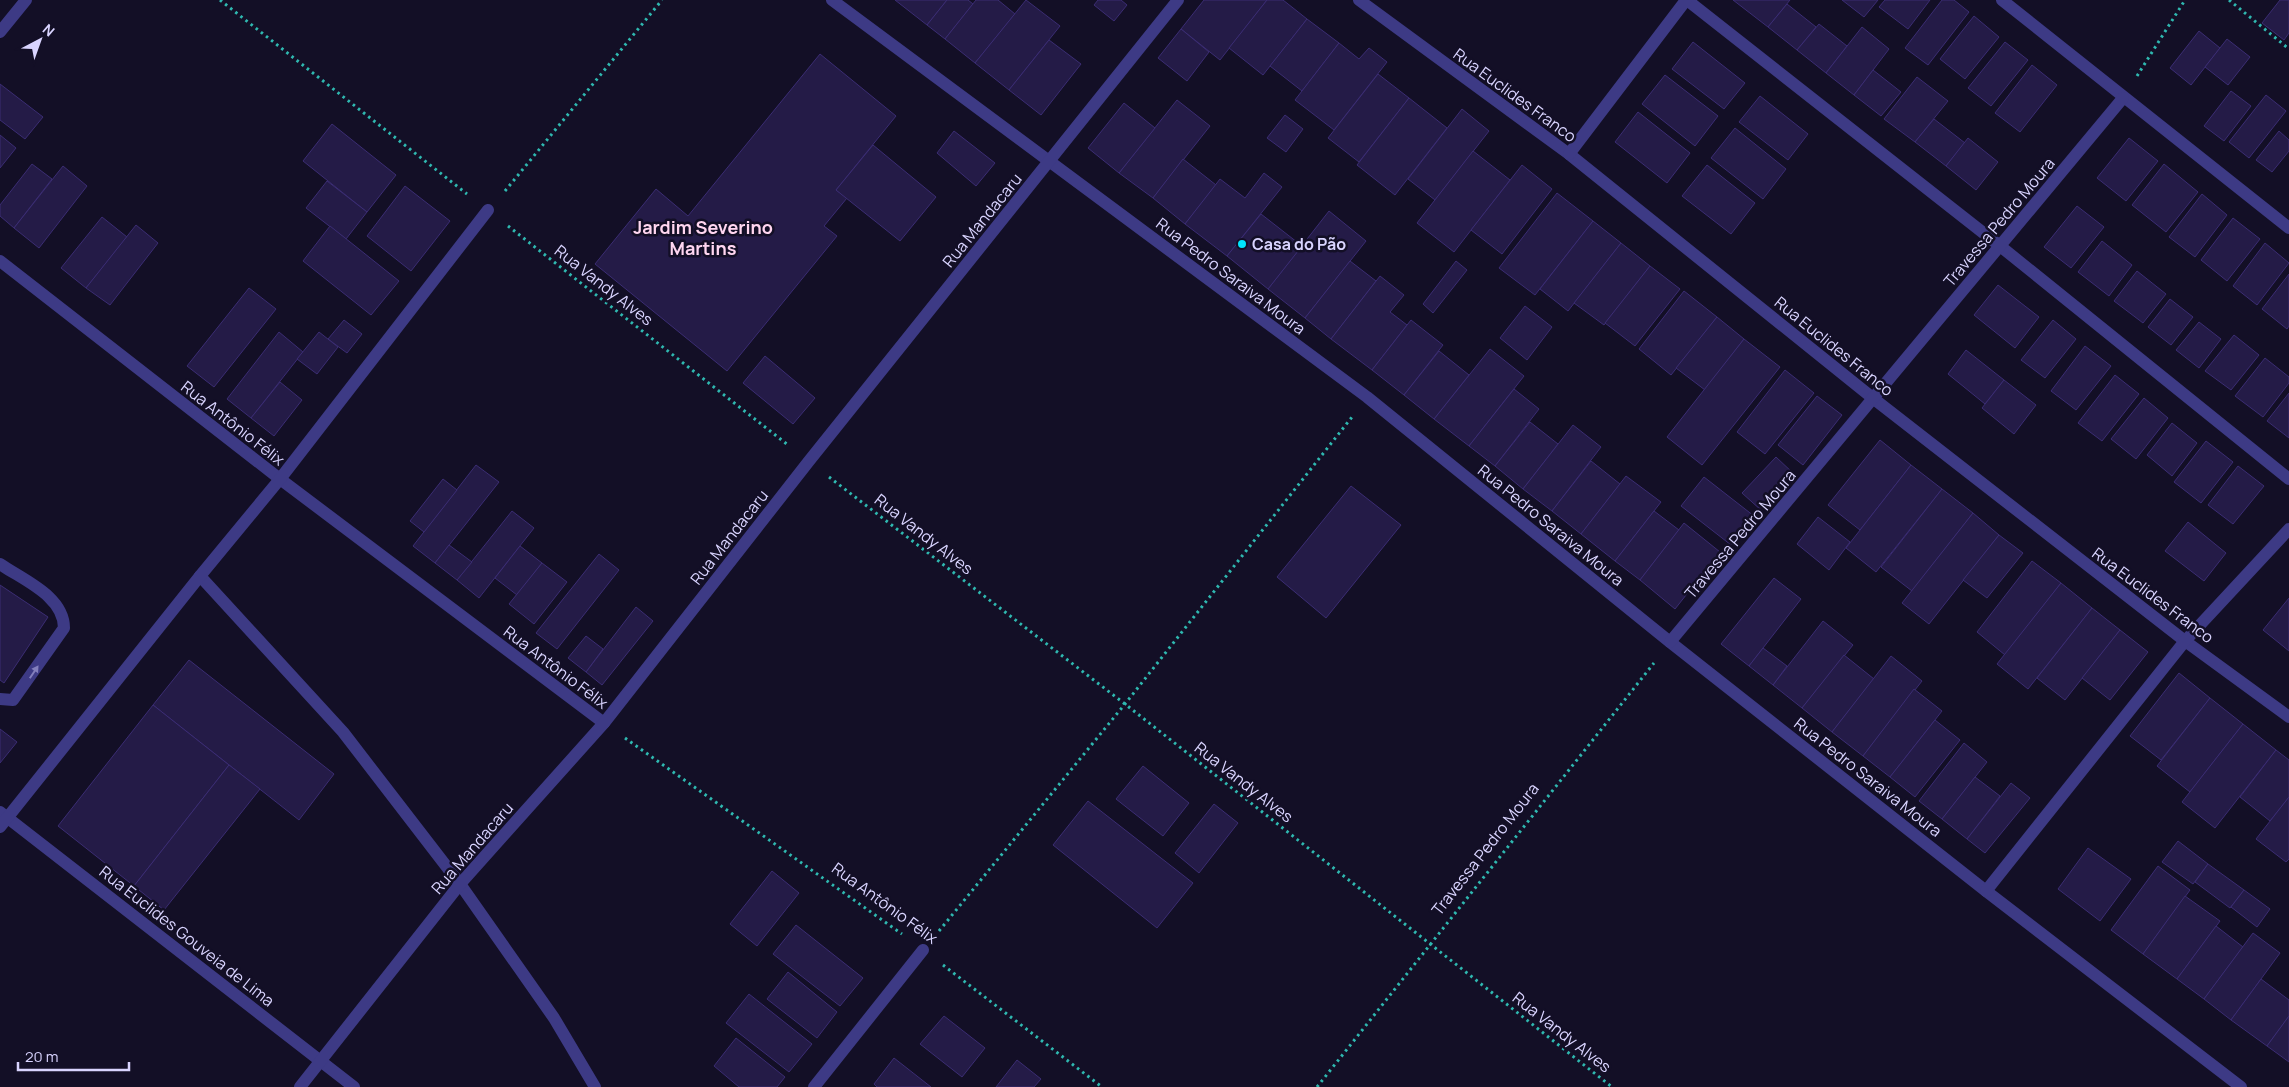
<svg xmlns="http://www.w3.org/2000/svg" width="2289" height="1087" viewBox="0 0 2289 1087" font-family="Manrope,sans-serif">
	<rect width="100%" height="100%" fill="#130f26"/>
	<g fill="#241b47" stroke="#3b2d73">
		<path d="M895 0H947L927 25Z"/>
		<path d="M947 0H968L973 4 945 39 927 25Z"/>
		<path d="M976 0H998L1015 14 975 63 945 39Z"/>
		<path d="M1026 0 1060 26 1009 90 975 63Z"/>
		<path d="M1098 0H1121L1127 5 1114 21 1094 5Z"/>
		<path d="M1204 0H1267L1220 60 1181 29Z"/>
		<path d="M1267 0H1283L1307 19 1263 75 1229 48Z"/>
		<path d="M1733 0H1790L1768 27Z"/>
		<path d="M1842 0H1878L1864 17Z"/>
		<path d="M1885 0H1930L1908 29 1879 7Z"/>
		<path d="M1942 0H1954L1969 12 1928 65 1905 48Z"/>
		<path d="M2280 0H2289V33L2284 40 2262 23Z"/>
		<path d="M1787 4 1816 27 1797 50 1768 27Z"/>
		<path d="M1974 16 1999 37 1965 79 1940 59Z"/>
		<path d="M1307 19 1339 43 1302 91 1270 66Z"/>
		<path d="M1819 24 1847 46 1826 73 1797 50Z"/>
		<path d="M1862 27 1889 49 1854 95 1826 73Z"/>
		<path d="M1181 29 1209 52 1187 81 1158 58Z"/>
		<path d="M2199 31 2220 48 2191 85 2170 68Z"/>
		<path d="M2227 39 2250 57 2228 85 2205 67Z"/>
		<path d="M1049 40 1081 64 1041 115 1009 90Z"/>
		<path d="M1693 42 1745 83 1724 109 1672 69Z"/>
		<path d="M2005 42 2028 60 1991 106 1968 88Z"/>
		<path d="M1339 43 1359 59 1369 48 1387 62 1334 130 1295 100Z"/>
		<path d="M820 54 896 116 836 190 847 198 824 226 837 236 727 371 595 264 656 189 688 216Z"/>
		<path d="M2032 65 2057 85 2020 132 1995 113Z"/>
		<path d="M1873 70 1901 92 1881 116 1854 95Z"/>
		<path d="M1378 74 1409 98 1359 162 1328 138Z"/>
		<path d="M1665 75 1718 116 1695 146 1642 104Z"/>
		<path d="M1917 77 1948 101 1915 142 1884 119Z"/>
		<path d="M0 84 43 117 25 139 0 120Z"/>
		<path d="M2231 91 2251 106 2224 141 2204 126Z"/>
		<path d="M2266 95 2286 111 2249 158 2229 142Z"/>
		<path d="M1760 96 1808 134 1788 160 1739 122Z"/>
		<path d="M1409 98 1447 128 1395 195 1357 165Z"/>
		<path d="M1177 100 1210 126 1153 198 1119 173Z"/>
		<path d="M1124 103 1155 128 1119 173 1088 148Z"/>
		<path d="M1462 109 1489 131 1435 200 1408 179Z"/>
		<path d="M1638 112 1690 153 1667 183 1615 142Z"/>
		<path d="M1285 115 1303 129 1286 152 1267 138Z"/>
		<path d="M1934 119 1965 143 1946 166 1915 142Z"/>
		<path d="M332 124 396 175 367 212 303 161Z"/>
		<path d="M1735 128 1786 169 1763 199 1711 158Z"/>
		<path d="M954 131 995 163 976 186 937 153Z"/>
		<path d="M2279 131 2289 140V151L2272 172 2256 160Z"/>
		<path d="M0 135 16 148 0 168Z"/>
		<path d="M1968 138 1998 162 1976 190 1946 166Z"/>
		<path d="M2129 138 2158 161 2126 201 2097 178Z"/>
		<path d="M873 145 936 197 900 241 836 190Z"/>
		<path d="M1473 151 1510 180 1454 252 1417 223Z"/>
		<path d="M1183 159 1216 185 1185 224 1153 198Z"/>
		<path d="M32 164 52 179 14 228 0 216V205Z"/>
		<path d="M2164 164 2198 192 2166 232 2132 205Z"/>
		<path d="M1522 165 1552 189 1502 254 1471 230Z"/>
		<path d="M1707 165 1755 203 1731 234 1682 196Z"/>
		<path d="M63 166 87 186 39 248 14 228Z"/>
		<path d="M1264 173 1282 187 1227 256 1185 224 1220 179 1245 198Z"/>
		<path d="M327 181 367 212 346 239 306 208Z"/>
		<path d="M405 186 450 221 411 271 367 236Z"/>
		<path d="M1557 193 1593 221 1535 295 1499 268Z"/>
		<path d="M2202 194 2227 215 2195 257 2169 237Z"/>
		<path d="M2077 206 2104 227 2071 268 2044 247Z"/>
		<path d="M1329 211 1366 241 1305 318 1268 289Z"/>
		<path d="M1261 214 1302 246 1268 289 1227 256Z"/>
		<path d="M102 217 127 237 86 288 61 268Z"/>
		<path d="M2233 218 2260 239 2227 281 2201 260Z"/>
		<path d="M1593 221 1621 243 1568 311 1540 289Z"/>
		<path d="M136 225 158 243 110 305 86 288Z"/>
		<path d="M330 226 399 281 371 315 303 261Z"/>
		<path d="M2102 241 2132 265 2109 296 2078 272Z"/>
		<path d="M1621 243 1650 266 1604 325 1574 303Z"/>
		<path d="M2265 243 2289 263 2257 305 2233 286Z"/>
		<path d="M1350 261 1376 281 1331 339 1305 318Z"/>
		<path d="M1456 261 1467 270 1433 313 1423 304Z"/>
		<path d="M1650 266 1680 289 1635 346 1605 323Z"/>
		<path d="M2137 271 2166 294 2143 323 2114 301Z"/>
		<path d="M2289 274V326L2287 329 2262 309Z"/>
		<path d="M1380 276 1404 295 1390 312 1407 325 1372 370 1331 339Z"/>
		<path d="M1998 285 2039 317 2015 348 1974 315Z"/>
		<path d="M249 288 276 309 214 387 187 366Z"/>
		<path d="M1684 291 1717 317 1671 375 1639 349Z"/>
		<path d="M2170 299 2193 317 2171 345 2148 327Z"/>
		<path d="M1525 306 1552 327 1527 360 1500 338Z"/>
		<path d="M1717 317 1744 339 1705 390 1676 368Z"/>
		<path d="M344 320 362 334 347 353 328 339Z"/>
		<path d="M1411 320 1443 345 1404 395 1372 370Z"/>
		<path d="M2053 320 2076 339 2045 378 2021 360Z"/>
		<path d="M2199 322 2221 339 2199 368 2176 350Z"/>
		<path d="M279 332 303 352 251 418 227 399Z"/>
		<path d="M319 332 338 347 317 374 297 359Z"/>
		<path d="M2234 335 2259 355 2231 390 2205 371Z"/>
		<path d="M1744 339 1780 367 1702 465 1667 437Z"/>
		<path d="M2085 346 2111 366 2076 410 2051 391Z"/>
		<path d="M1490 349 1524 376 1469 446 1434 419Z"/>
		<path d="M1966 350 2004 380 1985 404 1948 374Z"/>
		<path d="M1439 351 1469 375 1434 419 1404 395Z"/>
		<path d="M765 356 815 398 793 424 743 383Z"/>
		<path d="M2265 358 2289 377V383L2263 417 2235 396Z"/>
		<path d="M1785 370 1814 393 1765 454 1737 432Z"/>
		<path d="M2115 375 2139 394 2102 441 2078 423Z"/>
		<path d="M2004 380 2036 405 2014 434 1982 408Z"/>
		<path d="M280 382 302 400 274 436 251 418Z"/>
		<path d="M1514 389 1539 409 1495 466 1469 446Z"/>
		<path d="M2289 393V438L2267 421Z"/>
		<path d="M1817 396 1842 415 1803 465 1778 445Z"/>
		<path d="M2144 398 2168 418 2136 459 2111 439Z"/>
		<path d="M1530 422 1558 444 1523 489 1495 466Z"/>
		<path d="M2172 423 2197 443 2172 476 2147 455Z"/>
		<path d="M1573 425 1601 447 1552 511 1523 489Z"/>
		<path d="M1880 440 1911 465 1860 530 1828 505Z"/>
		<path d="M2206 441 2233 462 2201 503 2174 482Z"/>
		<path d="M1776 457 1794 474 1762 511 1742 493Z"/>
		<path d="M1591 461 1620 484 1581 534 1552 511Z"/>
		<path d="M476 465 499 482 435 563 413 546Z"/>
		<path d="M1911 465 1942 489 1876 572 1846 548Z"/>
		<path d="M2238 466 2264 486 2233 524 2208 505Z"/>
		<path d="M1626 476 1661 502 1615 561 1581 534Z"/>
		<path d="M1704 477 1754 516 1731 545 1681 506Z"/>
		<path d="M443 479 457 490 424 532 410 521Z"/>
		<path d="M1351 486 1401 525 1326 618 1277 577Z"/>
		<path d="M1942 489 1973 513 1912 591 1881 567Z"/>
		<path d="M512 511 534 528 479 598 457 580Z"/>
		<path d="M1654 511 1679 530 1640 580 1615 561Z"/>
		<path d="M1973 513 1999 535 1929 624 1902 603Z"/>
		<path d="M1818 517 1850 542 1829 570 1797 544Z"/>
		<path d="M2188 522 2226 553 2204 581 2165 551Z"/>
		<path d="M1684 523 1720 552 1675 609 1640 580Z"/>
		<path d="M1999 535 2023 553 1987 598 1963 580Z"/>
		<path d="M449 545 472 562 457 580 435 563Z"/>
		<path d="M520 546 542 563 517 595 495 578Z"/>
		<path d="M599 554 619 570 557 649 536 633Z"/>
		<path d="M2032 561 2061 583 2005 655 1977 632Z"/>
		<path d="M542 563 567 582 534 624 509 604Z"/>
		<path d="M1774 578 1801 599 1749 666 1721 644Z"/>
		<path d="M2061 583 2092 608 2028 689 1997 664Z"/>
		<path d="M0 585 48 617 4 683 0 680Z"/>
		<path d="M2289 598V651L2263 630Z"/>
		<path d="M636 607 653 621 602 685 586 672Z"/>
		<path d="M2092 608 2120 630 2065 700 2037 678Z"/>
		<path d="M1823 621 1853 645 1802 708 1773 685Z"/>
		<path d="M2120 630 2148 652 2110 700 2082 678Z"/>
		<path d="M586 636 603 649 586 672 568 658Z"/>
		<path d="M1763 648 1787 666 1773 685 1749 666Z"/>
		<path d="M1844 655 1874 679 1832 732 1802 708Z"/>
		<path d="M1891 656 1922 681 1863 756 1832 732Z"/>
		<path d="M189 660 334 774 299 820 153 705Z"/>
		<path d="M2179 673 2210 698 2161 760 2130 736Z"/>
		<path d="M1914 689 1942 711 1890 777 1863 756Z"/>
		<path d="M2210 698 2243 724 2190 792 2157 766Z"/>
		<path d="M153 705 229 765 134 886 58 826Z"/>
		<path d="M1935 720 1960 740 1915 797 1890 777Z"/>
		<path d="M2243 724 2276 750 2215 828 2182 802Z"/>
		<path d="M0 729 17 742 0 763Z"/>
		<path d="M1964 743 1987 762 1942 819 1919 801Z"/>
		<path d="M2276 750 2289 760V797L2270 821 2240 797Z"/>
		<path d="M229 765 260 789 164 910 134 886Z"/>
		<path d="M1143 766 1189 803 1163 836 1116 799Z"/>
		<path d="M1975 777 2000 796 1967 839 1942 819Z"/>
		<path d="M2011 783 2030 798 1985 853 1967 839Z"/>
		<path d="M2289 797V859L2286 862 2256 839Z"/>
		<path d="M1088 801 1193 883 1157 928 1053 845Z"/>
		<path d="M1214 804 1238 823 1199 873 1175 853Z"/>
		<path d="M2178 841 2208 864 2193 884 2162 862Z"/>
		<path d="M2088 848 2131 879 2100 921 2058 889Z"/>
		<path d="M2208 864 2244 890 2230 908 2195 882Z"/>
		<path d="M2158 866 2190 890 2143 954 2111 930Z"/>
		<path d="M772 871 799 893 757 946 730 924Z"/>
		<path d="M2244 890 2270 909 2257 927 2231 907Z"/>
		<path d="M2185 896 2220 921 2177 979 2143 954Z"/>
		<path d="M796 925 863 978 840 1006 773 954Z"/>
		<path d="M2216 926 2243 947 2204 999 2177 979Z"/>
		<path d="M2253 933 2280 953 2231 1020 2204 999Z"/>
		<path d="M788 972 837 1012 817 1038 767 999Z"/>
		<path d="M2261 979 2289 1000V1016L2267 1046 2231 1020Z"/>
		<path d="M749 994 812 1044 789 1072 726 1023Z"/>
		<path d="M944 1016 985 1048 962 1077 920 1044Z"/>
		<path d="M2289 1016V1062L2267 1046Z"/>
		<path d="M736 1038 785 1077 777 1087H739L714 1066Z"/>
		<path d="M894 1058 931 1087H877L874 1084Z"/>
		<path d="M1017 1060 1041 1079 1034 1087H996Z"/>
	</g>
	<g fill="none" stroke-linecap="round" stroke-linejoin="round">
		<g stroke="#2fb8b0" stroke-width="3" stroke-dasharray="2.5 4" stroke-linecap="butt">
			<path d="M220 0 467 194"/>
			<path d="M2229 0 2289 49"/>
			<path d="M2137 76 2185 0"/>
			<path d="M505 191 662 0"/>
			<path d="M508 226 788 445"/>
			<path d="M829 477 1125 704 1612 1087"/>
			<path d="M625 738 902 934"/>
			<path d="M939 931 1125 704 1352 417"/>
			<path d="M943 965 1102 1087"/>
			<path d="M1317 1087 1654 663"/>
		</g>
		<g stroke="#3d3a85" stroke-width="12">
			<path d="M832 0 1367 397 1670 642 1986 891 2241 1087"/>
			<path d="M1359 0 1569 154 1874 399 2185 641 2289 717"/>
			<path d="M1687 0 2000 246 2289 479"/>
			<path d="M2002 0 2289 228"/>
			<path d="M0 32 26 0"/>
			<path d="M1569 154 1686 0"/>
			<path d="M0 261 280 479 604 723"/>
			<path d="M0 564C23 580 64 596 64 628L13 700 0 699"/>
			<path d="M200 576 343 732 460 884 554 1018 595 1087"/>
			<path d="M1670 642 2123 98"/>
			<path d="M0 812 354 1087"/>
			<path d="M0 827 200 576 280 479 488 210"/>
			<path d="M1986 891 2185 641 2289 529"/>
			<path d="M300 1087 460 884 604 723 809 461 1178 0"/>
			<path d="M814 1087 923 950"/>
		</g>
	</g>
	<defs><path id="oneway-solid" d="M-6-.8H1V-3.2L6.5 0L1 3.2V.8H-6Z" transform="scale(1.25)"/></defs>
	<use fill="#837fbc" href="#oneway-solid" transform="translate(34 672) rotate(-56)"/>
	<circle fill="#00e5ff" stroke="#130f26" stroke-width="2" cx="1242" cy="244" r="5"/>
	<g text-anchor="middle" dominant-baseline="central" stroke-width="5" stroke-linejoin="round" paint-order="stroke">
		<g font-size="16" fill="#d9d4ff" stroke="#130f26">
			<text transform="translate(1515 95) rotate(36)">Rua Euclides Franco</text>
			<text transform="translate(982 220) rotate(-51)">Rua Mandacaru</text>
			<text transform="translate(1999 222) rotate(-50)">Travessa Pedro Moura</text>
			<text transform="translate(1231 276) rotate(37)">Rua Pedro Saraiva Moura</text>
			<text transform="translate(604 285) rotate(38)">Rua Vandy Alves</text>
			<text transform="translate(1834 346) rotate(39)">Rua Euclides Franco</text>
			<text transform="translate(233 423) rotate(38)">Rua Antônio Félix</text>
			<text transform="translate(1551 525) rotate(39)">Rua Pedro Saraiva Moura</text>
			<text transform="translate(924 534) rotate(38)">Rua Vandy Alves</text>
			<text transform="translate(1740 534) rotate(-50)">Travessa Pedro Moura</text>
			<text transform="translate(729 537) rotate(-52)">Rua Mandacaru</text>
			<text transform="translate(2153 595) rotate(37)">Rua Euclides Franco</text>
			<text transform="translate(556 667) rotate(37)">Rua Antônio Félix</text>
			<text transform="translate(1868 777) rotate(38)">Rua Pedro Saraiva Moura</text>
			<text transform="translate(1244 782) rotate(38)">Rua Vandy Alves</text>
			<text transform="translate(472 848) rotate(-49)">Rua Mandacaru</text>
			<text transform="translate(1485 849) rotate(-52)">Travessa Pedro Moura</text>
			<text transform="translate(885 903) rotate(36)">Rua Antônio Félix</text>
			<text transform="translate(187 936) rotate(38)">Rua Euclides Gouveia de Lima</text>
			<text transform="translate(1562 1032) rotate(38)">Rua Vandy Alves</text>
		</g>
		<g font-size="16" font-weight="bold" fill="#d9d4ff" stroke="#130f26" text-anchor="start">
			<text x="1252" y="244">Casa do Pão</text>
		</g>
		<g font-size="18" font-weight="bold" fill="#ffd6f0" stroke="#130f26">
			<text x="703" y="227">Jardim Severino<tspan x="703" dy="21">Martins</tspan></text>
		</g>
	</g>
	<g transform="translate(40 40) rotate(41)" stroke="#130f26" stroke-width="4" paint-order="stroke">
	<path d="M0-4L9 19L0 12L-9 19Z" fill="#d9d4ff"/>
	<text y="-8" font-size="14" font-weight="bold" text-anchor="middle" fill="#d9d4ff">N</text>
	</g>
	<path d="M18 1062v8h111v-8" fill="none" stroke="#d9d4ff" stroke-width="2.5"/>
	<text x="25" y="1062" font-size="15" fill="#d9d4ff" stroke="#130f26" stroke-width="4" paint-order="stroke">20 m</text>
</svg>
